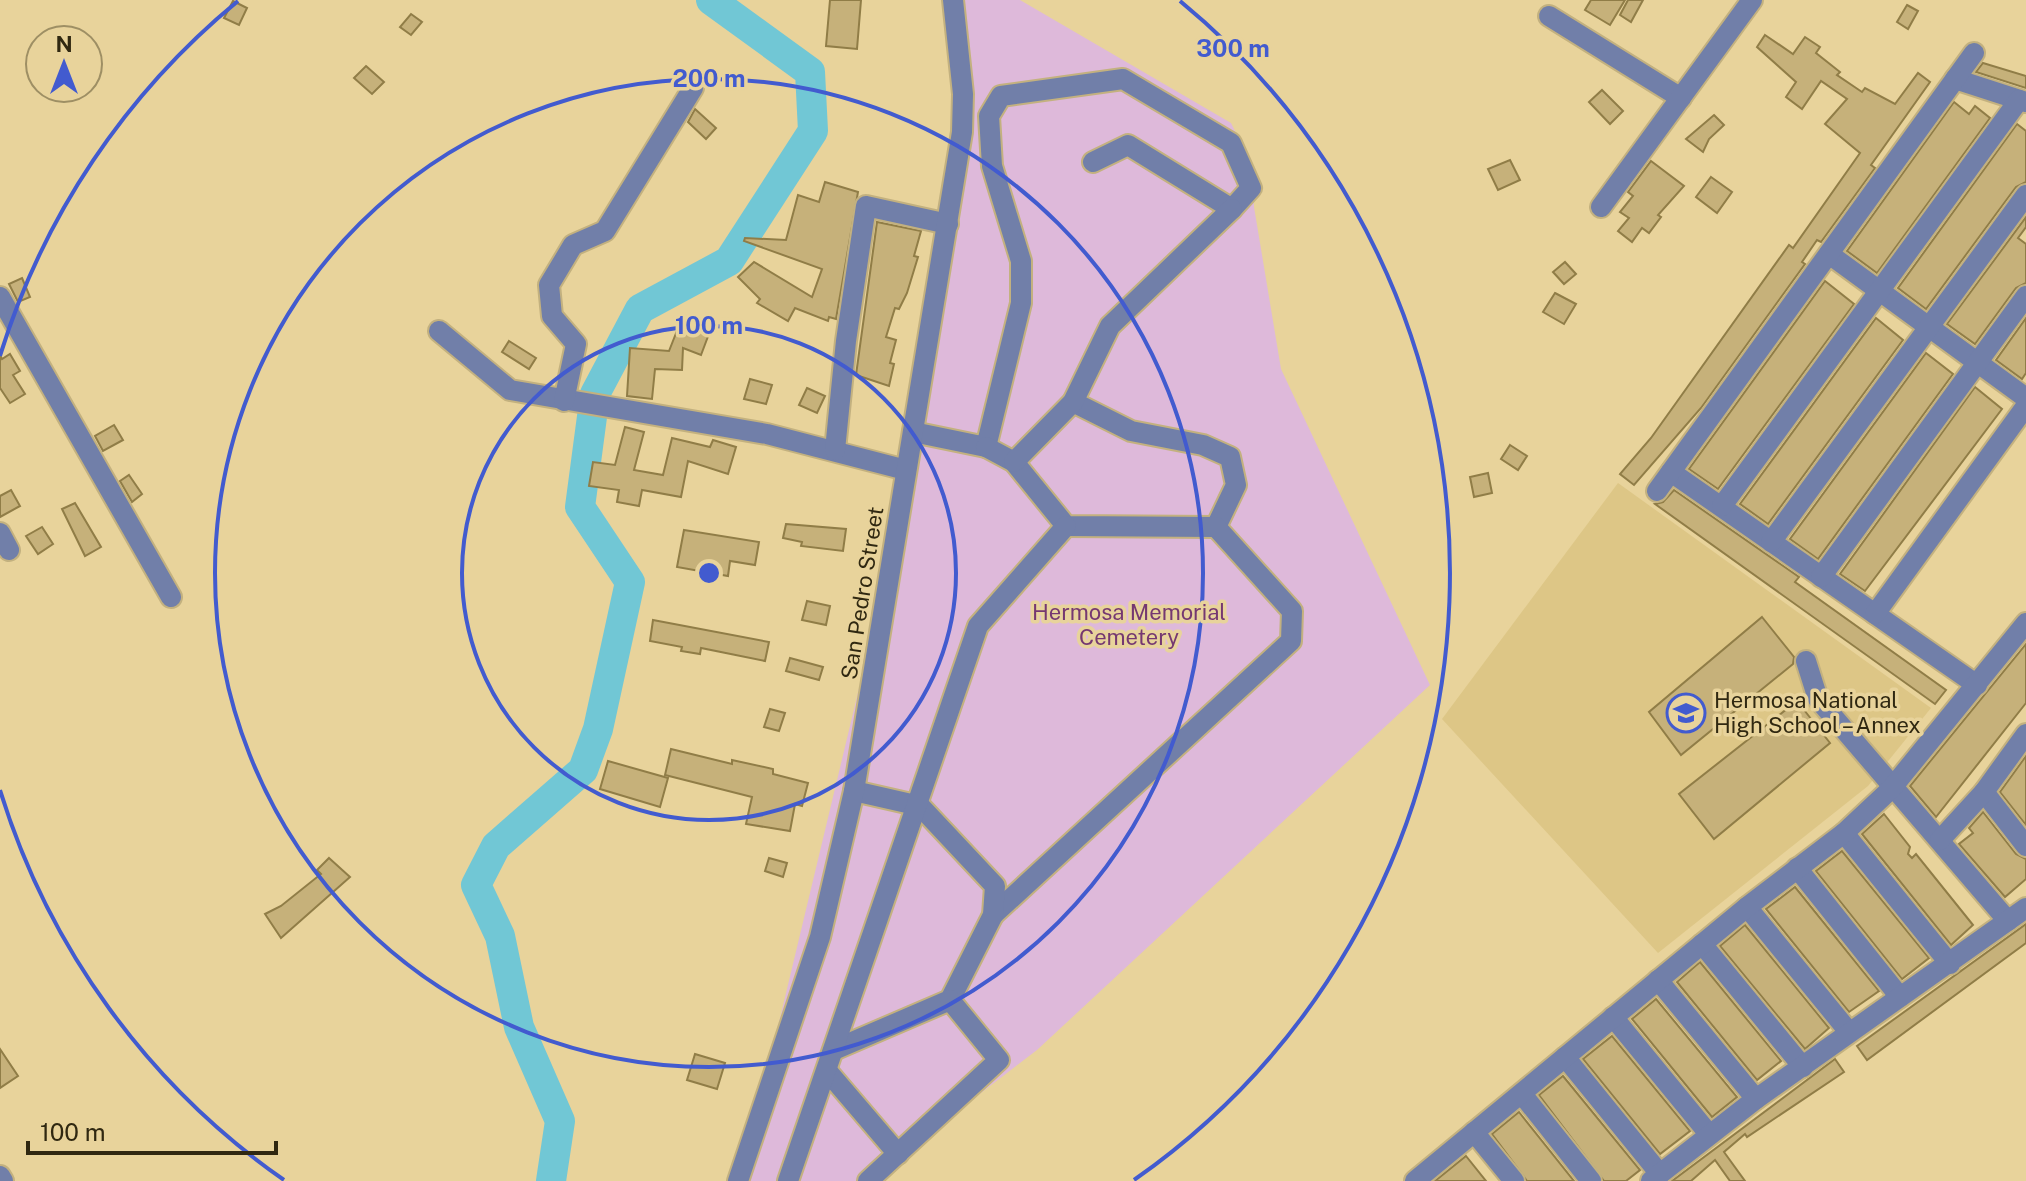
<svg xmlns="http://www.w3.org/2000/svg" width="2026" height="1181" viewBox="0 0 2026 1181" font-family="'Public Sans',sans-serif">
	<rect width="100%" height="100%" fill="#e8d39b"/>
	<path fill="#ddc686" d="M1618 483 1931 708 1868 786 1658 953 1442 719Z"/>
	<path fill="#deb9da" d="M962 0H1020L1231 123 1253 167 1254 207 1281 369 1430 685 1037 1050 866 1181H741L907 488 969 128Z"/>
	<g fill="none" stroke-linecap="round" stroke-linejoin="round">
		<path stroke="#71c7d5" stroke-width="30" d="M551 1181 560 1121 519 1027 500 936 476 885 496 846 583 770 598 729 630 582 580 507 595 394 640 309 729 261 813 131 810 72 711 0"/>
	</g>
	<g fill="#c6b17a" stroke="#907d47" stroke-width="2">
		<path d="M830 0H861L857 49 826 46Z"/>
		<path d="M1591 0H1625L1610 25 1585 10Z"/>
		<path d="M1628 0H1643L1631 22 1620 15Z"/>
		<path d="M233 1 247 8 239 25 224 18Z"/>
		<path d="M1907 5 1918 11 1908 29 1897 22Z"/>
		<path d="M411 14 422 22 411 35 400 27Z"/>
		<path d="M1765 35 1793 54 1805 37 1820 47 1816 53 1840 72 1837 75 1862 92 1865 88 1895 104 1918 73 1930 82 1871 165 1875 168 1821 242 1817 240 1802 262 1805 264 1701 408 1634 485 1620 474 1651 438 1789 245 1793 248 1860 153 1825 124 1847 99 1821 81 1802 109 1786 97 1796 82 1757 47Z"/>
		<path d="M1983 63 2026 76V88L1976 72Z"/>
		<path d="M366 66 384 82 372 94 354 78Z"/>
		<path d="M1602 90 1623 111 1610 124 1589 102Z"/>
		<path d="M1954 102 1969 114 1975 106 1990 118 1877 273 1847 251Z"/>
		<path d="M695 109 716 128 706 139 688 122Z"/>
		<path d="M1714 115 1724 125 1709 139 1703 152 1686 139Z"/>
		<path d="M2017 124 2026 131V182L2016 187 1926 309 1898 288Z"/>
		<path d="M1510 160 1520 180 1498 190 1488 169Z"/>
		<path d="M1651 161 1684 186 1658 215 1661 217 1649 233 1642 228 1632 242 1618 231 1629 218 1620 212 1633 196 1628 192Z"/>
		<path d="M1711 177 1732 192 1717 213 1696 197Z"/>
		<path d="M825 182 858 192 836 319 829 317 828 321 795 308 788 321 757 303 760 299 738 277 754 262 812 297 822 269 744 241 745 238 786 240 798 195 819 202Z"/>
		<path d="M2026 217V227L2018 238 2026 244V283L2016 288 1975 344 1947 324Z"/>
		<path d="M877 222 921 231 914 256 918 257 907 293 899 309 895 308 886 337 896 340 890 363 894 364 889 386 856 375Z"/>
		<path d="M1565 262 1576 274 1564 284 1553 272Z"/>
		<path d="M22 278 30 297 18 302 9 284Z"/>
		<path d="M1825 281 1854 304 1718 489 1689 469Z"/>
		<path d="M1555 293 1576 304 1564 324 1543 312Z"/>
		<path d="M682 318 710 331 701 355 683 348 682 370 655 369 652 399 627 396 630 348 669 351Z"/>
		<path d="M1876 318 1903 340 1768 524 1740 504Z"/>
		<path d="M2026 318V373L2022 379 1996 360Z"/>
		<path d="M509 341 536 358 529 369 502 352Z"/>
		<path d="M1926 353 1953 374 1818 559 1790 539Z"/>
		<path d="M10 354 20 371 13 375 25 394 10 403 0 388V355L2 359Z"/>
		<path d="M750 379 772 385 766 404 744 399Z"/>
		<path d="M1975 387 2002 409 1865 591 1840 574Z"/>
		<path d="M807 388 825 396 817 413 799 405Z"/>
		<path d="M114 425 123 440 103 451 95 436Z"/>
		<path d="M625 427 644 432 634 470 663 475 672 438 710 447 713 440 736 447 728 474 688 461 681 497 642 490 639 506 617 502 619 490 589 486 593 462 615 465Z"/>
		<path d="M1510 445 1527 456 1518 470 1501 459Z"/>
		<path d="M1488 473 1492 493 1474 497 1470 477Z"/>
		<path d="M129 475 142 494 132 502 120 481Z"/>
		<path d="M11 490 20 506 0 517V496Z"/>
		<path d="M1674 490 1799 577 1795 582 1946 690 1935 704 1655 504 1663 502Z"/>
		<path d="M75 503 101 547 85 556 62 509Z"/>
		<path d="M786 524 846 529 843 551 801 546 802 542 783 538Z"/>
		<path d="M42 527 53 544 38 554 26 536Z"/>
		<path d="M684 530 759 542 755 565 730 561 728 576 677 567Z"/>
		<path d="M807 601 830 606 826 625 802 620Z"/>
		<path d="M1762 617 1794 657 1793 664 1681 755 1649 712Z"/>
		<path d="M653 620 769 642 765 661 701 648 700 654 681 651 682 647 650 641Z"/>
		<path d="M2026 644V703L1936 817 1910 786Z"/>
		<path d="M790 658 823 667 819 680 786 671Z"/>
		<path d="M1797 701 1830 743 1714 839 1679 794Z"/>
		<path d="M770 709 785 713 779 731 764 727Z"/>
		<path d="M671 749 732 764V760L773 769V774L808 783 802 806 795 804 790 831 746 824 752 797 665 775Z"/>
		<path d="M2026 756V825L2000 792Z"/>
		<path d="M608 761 668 778 660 807 600 789Z"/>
		<path d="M1983 812 2016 854 2026 859V879L2005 897 1959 844 1973 833 1969 828Z"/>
		<path d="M1884 814 1910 847 1908 854 1912 858 1916 854 1973 925 1951 945 1862 834Z"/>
		<path d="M1842 851 1929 958 1902 979 1816 871Z"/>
		<path d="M329 858 350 877 281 938 265 914 281 906 321 874 317 870Z"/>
		<path d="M769 858 787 863 783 877 765 871Z"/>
		<path d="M1795 887 1879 991 1849 1012 1766 909Z"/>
		<path d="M2026 924V943L1867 1060 1857 1046Z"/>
		<path d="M1745 925 1829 1028 1805 1049 1720 946Z"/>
		<path d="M1700 962 1781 1061 1757 1080 1677 982Z"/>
		<path d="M1656 999 1737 1097 1712 1117 1632 1019Z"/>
		<path d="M1612 1036 1690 1131 1660 1154 1583 1059Z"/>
		<path d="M0 1049 18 1076 0 1088Z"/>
		<path d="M695 1054 725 1063 717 1089 687 1080Z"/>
		<path d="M1835 1059 1844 1072 1747 1137 1745 1134 1724 1152 1745 1181H1730L1715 1160 1691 1181H1672Z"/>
		<path d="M1563 1076 1640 1170 1626 1181H1604L1539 1095Z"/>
		<path d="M1519 1112 1574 1181H1527L1492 1134Z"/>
		<path d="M1466 1156 1486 1181H1435Z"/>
	</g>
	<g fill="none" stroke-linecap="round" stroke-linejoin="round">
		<g stroke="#c3b17f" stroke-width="24">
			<g id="minor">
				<path d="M1549 16 1681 98"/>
				<path d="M1955 79 2026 102"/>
				<path d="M1601 207 1752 0"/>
				<path d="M1829 254 2026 398"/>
				<path d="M0 297 171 597"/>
				<path d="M439 331 510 390 767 434 906 470"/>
				<path d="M564 401 576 344 552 316 549 285 573 245 605 231 693 88"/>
				<path d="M1073 402 1131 431 1203 445 1230 457 1236 485 1216 527"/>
				<path d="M913 432 986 447 1021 303V261L992 166 989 116 1001 96 1123 79 1231 143 1251 188 1232 209 1128 145 1093 162"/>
				<path d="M986 447 1014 462 1066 526 1216 527 1292 611 1291 641 993 915"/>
				<path d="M835 450 846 341 866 206 948 224"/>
				<path d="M1014 462 1073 402 1110 326 1232 209"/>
				<path d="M1671 472 1977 685"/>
				<path d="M1657 491 1974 53"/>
				<path d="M1722 506 2019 100"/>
				<path d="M0 533 9 550"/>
				<path d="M1771 542 2026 195"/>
				<path d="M1821 577 2026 296"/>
				<path d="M1875 614 2026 406"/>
				<path d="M1806 661 1818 699 2008 921"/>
				<path d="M1984 792 2026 846"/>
				<path d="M1844 833 1950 964"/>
				<path d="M1940 840 1984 792 2026 734"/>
				<path d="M1797 868 1900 997"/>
				<path d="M1747 907 1849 1032"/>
				<path d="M1702 944 1803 1067"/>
				<path d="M1658 980 1756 1099"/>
				<path d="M1613 1017 1709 1134"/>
				<path d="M836 1049 950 1000 993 915 995 886 920 806 854 791"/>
				<path d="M1565 1057 1660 1174"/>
				<path d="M828 1072 898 1154"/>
				<path d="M1522 1094 1591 1181"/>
				<path d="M1474 1132 1514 1181"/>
				<path d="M0 1176 3 1181"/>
				<path d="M738 1181 820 937 854 791 962 132 963 94 953 0"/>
				<path d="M788 1181 978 626 1066 526"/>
				<path d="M868 1181 999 1060 950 1000"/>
				<path d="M1415 1181 1747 907 1844 833 1891 789 2026 623"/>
				<path d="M1651 1181 1756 1099 2026 908"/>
			</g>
		</g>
		<use href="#minor" stroke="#717fa9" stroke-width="20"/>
	</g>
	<g fill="none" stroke="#425bcf" stroke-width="4">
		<circle cx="709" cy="573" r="247"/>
		<circle cx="709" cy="573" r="494"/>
		<path d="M284 1180A741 741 0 0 1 0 790M0 356A741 741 0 0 1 238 1M1180 1A741 741 0 0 1 1134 1180"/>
	</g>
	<defs>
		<g id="school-ring" transform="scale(2)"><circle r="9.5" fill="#e8d39b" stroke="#425bcf" stroke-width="1.5"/><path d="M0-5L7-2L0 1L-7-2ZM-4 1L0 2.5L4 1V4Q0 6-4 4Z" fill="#425bcf"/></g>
	</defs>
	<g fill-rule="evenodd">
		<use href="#school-ring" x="1686" y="713"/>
	</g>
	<g text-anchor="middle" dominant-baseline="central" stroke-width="7" stroke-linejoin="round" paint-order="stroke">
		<g font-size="22" fill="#302811" stroke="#e8d39b">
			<text transform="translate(862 593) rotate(-81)">San Pedro Street</text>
		</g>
		<g font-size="22" fill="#753871" stroke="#e8d39b">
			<text x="1129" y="612">Hermosa Memorial<tspan x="1129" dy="25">Cemetery</tspan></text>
		</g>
		<g font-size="22" fill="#302811" stroke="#e8d39b" text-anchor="start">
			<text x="1714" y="700">Hermosa National<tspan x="1714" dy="25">High School – Annex</tspan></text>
		</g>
	</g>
	<circle cx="709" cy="573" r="12" fill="#425bcf" stroke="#e8d39b" stroke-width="4"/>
	<g font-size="24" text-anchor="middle" font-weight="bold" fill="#425bcf" stroke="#e8d39b" stroke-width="7" stroke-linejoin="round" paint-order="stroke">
		<text x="1233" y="57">300 m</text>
		<text x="709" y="87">200 m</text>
		<text x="709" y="334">100 m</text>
	</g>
	<g transform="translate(64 64)"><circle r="38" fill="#e8d39b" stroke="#9e8f64" stroke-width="2"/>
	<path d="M0-6L14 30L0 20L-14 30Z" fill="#425bcf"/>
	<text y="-12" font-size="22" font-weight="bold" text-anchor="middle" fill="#302811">N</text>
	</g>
	<path d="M28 1141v12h248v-12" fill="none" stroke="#302811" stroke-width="4"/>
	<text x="40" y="1141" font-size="24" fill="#302811" stroke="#e8d39b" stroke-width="6" paint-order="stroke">100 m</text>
</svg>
